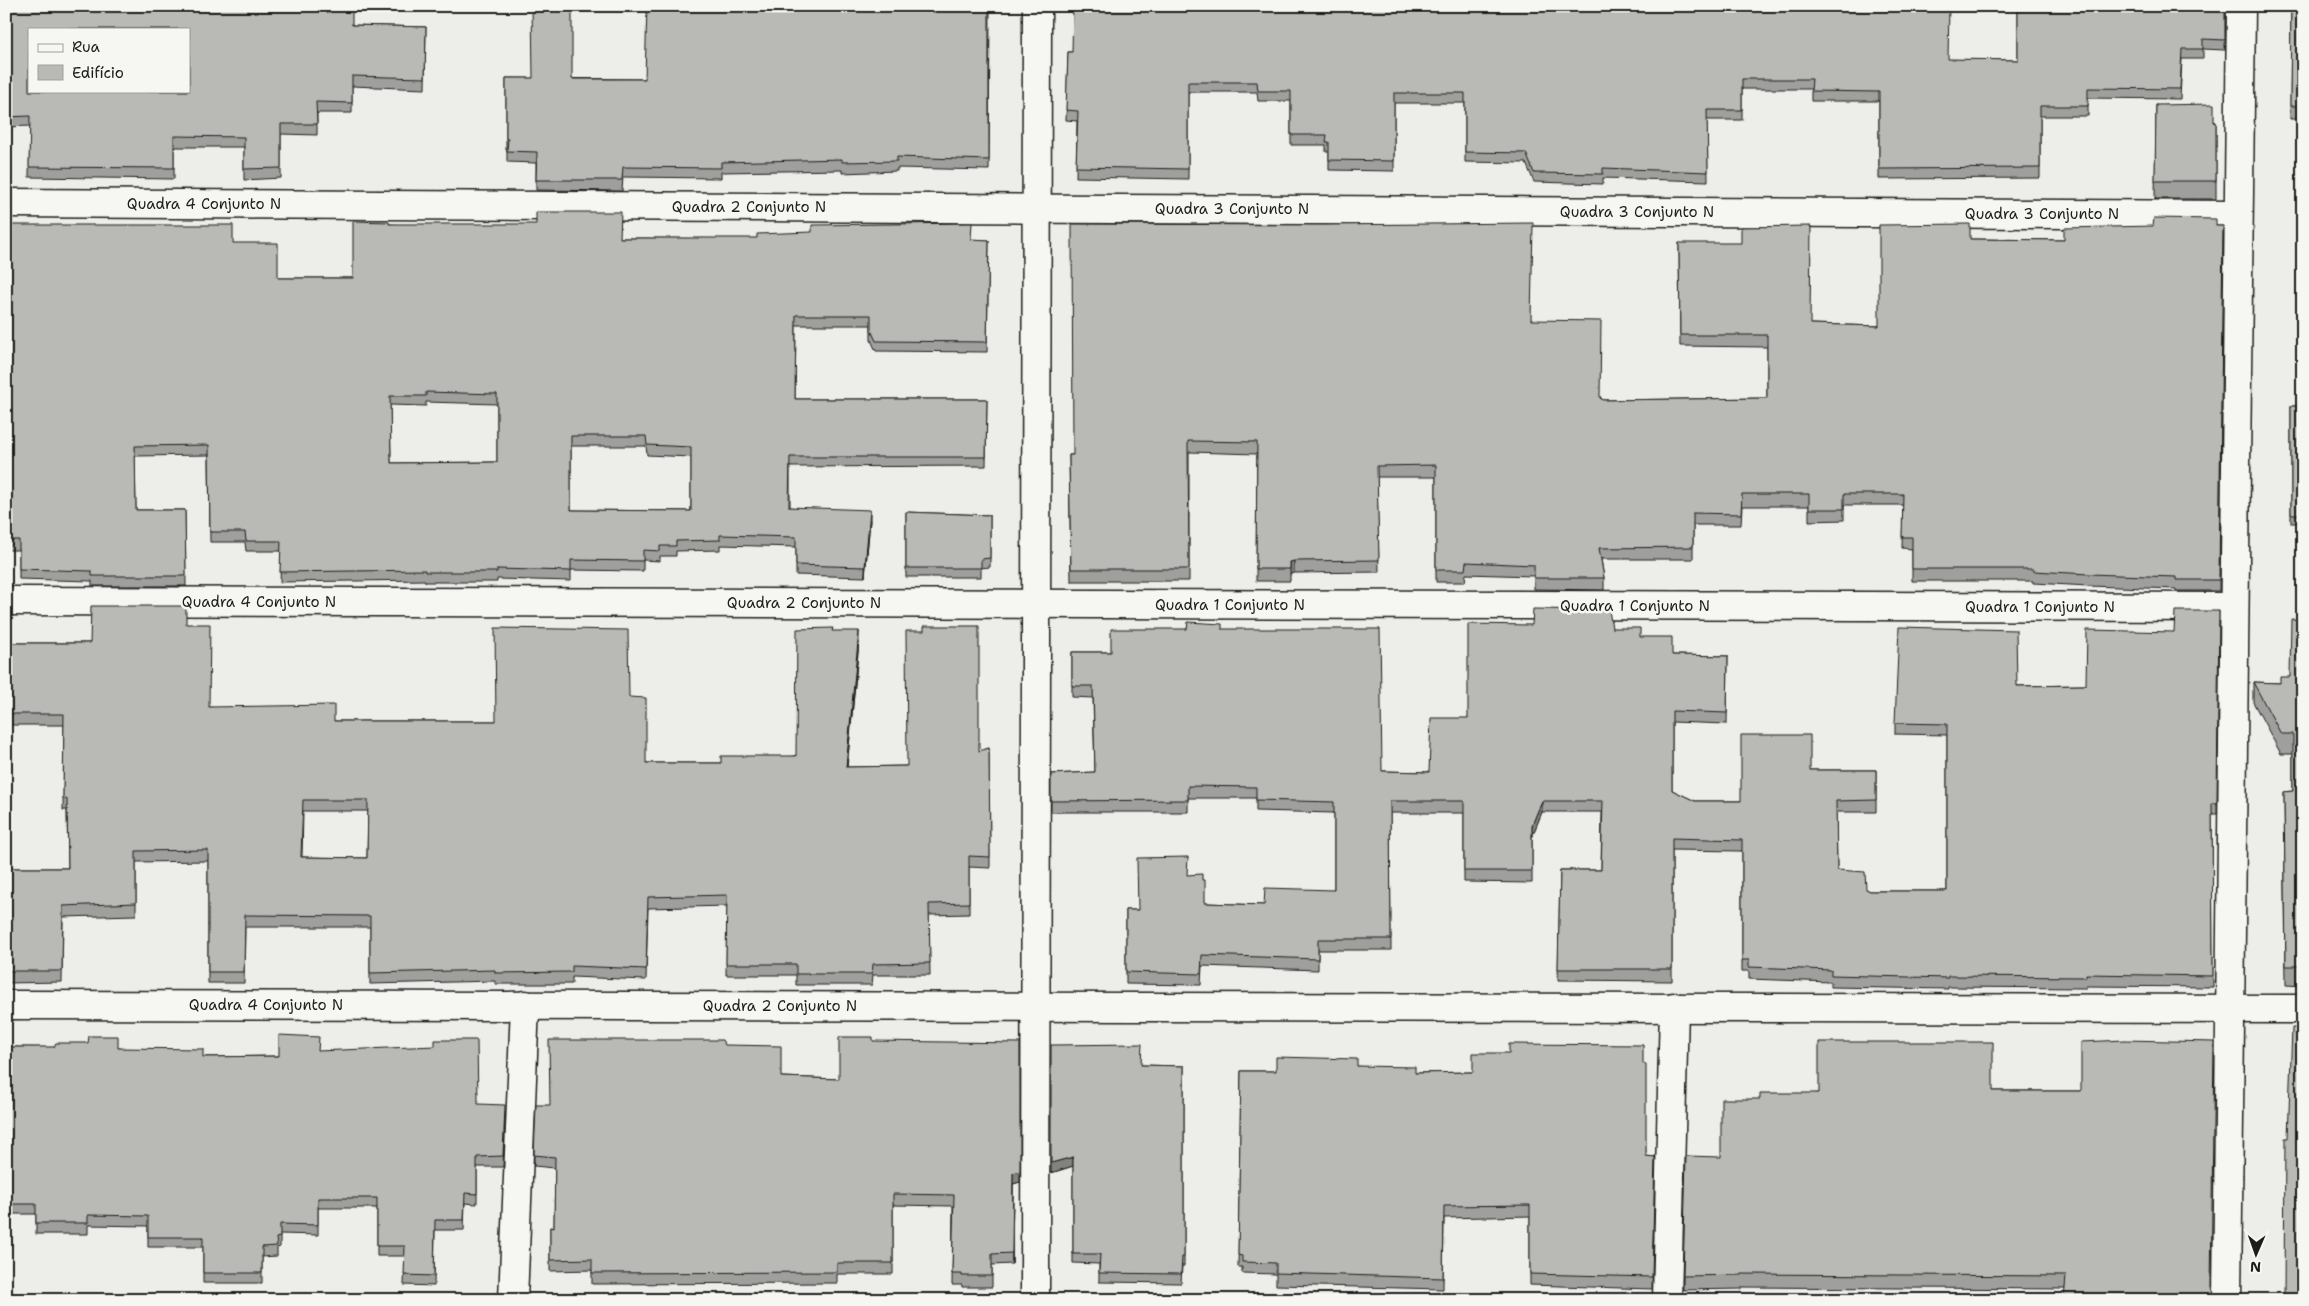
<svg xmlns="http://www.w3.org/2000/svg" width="2309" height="1306" viewBox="0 0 2309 1306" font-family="'Shantell Sans',sans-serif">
	<rect width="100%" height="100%" fill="#edede9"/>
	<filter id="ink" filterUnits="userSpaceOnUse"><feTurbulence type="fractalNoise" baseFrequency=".02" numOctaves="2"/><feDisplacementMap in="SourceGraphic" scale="10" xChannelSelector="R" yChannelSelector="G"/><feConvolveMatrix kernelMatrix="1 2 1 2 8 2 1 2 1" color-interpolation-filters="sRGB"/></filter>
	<g filter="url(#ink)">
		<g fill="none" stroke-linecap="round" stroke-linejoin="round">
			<g stroke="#1c1c1c" stroke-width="31">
				<g id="minor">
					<path d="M6 203 2238 215"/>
					<path d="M6 601 2234 607"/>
					<path d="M6 1005 2303 1009"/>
					<path d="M513 1300 525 1005"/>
					<path d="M1035 1300 1037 6"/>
					<path d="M1667 1300 1674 1007"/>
					<path d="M2227 1300 2241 6"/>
				</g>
			</g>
			<use href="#minor" stroke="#f6f6f2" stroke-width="28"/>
		</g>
		<g fill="#9f9f9d" stroke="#1c1c1c" fill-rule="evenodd">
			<path d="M6 6 352 25 426 27 425 89 352 86V113H317V135L281 134V178L244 180V147H174V179L29 177 30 126 6 127Z"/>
			<path d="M990 6 989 170 897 168V171L842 173V170L721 172V178L623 177 622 191 536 190V163L507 162V150H506V78L645 79Z"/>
			<path d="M1986 6H2226L2225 50 2203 49V59H2182L2180 99 2088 98V116H2040V178L1879 179V101H1811V89H1742V120H1707L1708 181 1603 178V184L1534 182 1526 163 1465 162V103H1394V171L1329 170V152H1326V145H1291V101H1258L1257 92H1188V179L1076 177 1077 121 1066 120 1068 52 2018 60V7Z"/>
			<path d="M2291 6H2303V119H2290Z"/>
			<path d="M2156 105 2216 122V199H2155Z"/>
			<path d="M389 224 621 238 989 240 987 352 876 351 871 340V325H796L795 399H987L986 466 790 467V507L870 520 865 577 796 575V547L720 545V550L676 551V556H660V561L643 560V571L571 570V581L497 579V582H425V580L280 582 281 551H246L245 542H210L209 455 135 456 136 510H185L186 586H92V581L19 579V550H6V225L233 243 278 278H353ZM426 402 497 404V462L391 463 390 405 426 406ZM571 446H646L647 455 691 457V511L571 510Z"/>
			<path d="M2216 226H2223L2219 591H2176V589L2089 586 2033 583V581H1912V549L1902 548 1903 505H1844V520L1809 521V506H1742L1741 525H1693V559H1601L1604 578V590L1534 589V576L1466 574 1465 582H1436V477H1377L1379 572 1294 573 1290 574V581H1256L1257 454 1189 452V581H1071L1069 455H1073L1532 320 1603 400 1767 398V347L1680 346 1679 243 1810 324 1879 326 1970 239 2064 240Z"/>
			<rect x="2291" y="406" width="12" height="117"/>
			<path d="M906 512 990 515V567L981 568V577H906Z"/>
			<path d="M2219 611 2217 814H2212L2213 987 2086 986V988L1948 987V989L1831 987V982L1749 979V971H1742V851L1672 850V981L1558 980 1560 870H1601L1602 812H1542L1532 836V883L1464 882V813H1390L1391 950H1318V970L1202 966 1201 985 1126 984V910H1138L1187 875 1202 880 1205 903 1264 905 1334 890V813L1256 811V798H1188V812H1051V774L1095 772 1093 698 1072 697V652H1111L1187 629H1222L1382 771 1429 772 1468 718 1612 628 1640 637 1672 655 1728 656 1727 724 1672 722V790L1695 801H1741L1810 770H1876V812H1836L1837 870 1866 889 1870 891H1947V735L1895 734V723L2017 686 2086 685 2174 632Z"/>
			<path d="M2303 620V986L2286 985 2284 792 2293 791V754H2281L2253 702V682L2280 683 2290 677Z"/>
			<path d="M186 624 209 707 334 721H496L629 697 646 763H721L796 756 832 631 859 642 847 767 907 766 979 751 989 748 990 868 969 867V914L929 915 930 975H873L872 985H796V975H726L727 906 648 908 646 980 572 977V984H495V981L370 984V927H245L244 983H208V861L136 862V915L63 917 62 982 6 983V868H68L67 810H63L64 725H6V643H90ZM303 811H368L367 858 302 857Z"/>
			<path d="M2125 1040 2065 1289 1742 1287V1289L1683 1290V1276L1721 1157 1760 1099 1819 1093 1993 1091H2081Z"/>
			<path d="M873 1041 1020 1182 1013 1184 1012 1264 992 1265V1287H962V1285H952L953 1206 893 1205V1274H837V1283L592 1284V1270L550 1271V1227L554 1228 555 1168 534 1166V1155L550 1105 725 1045 781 1077 839 1079Z"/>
			<path d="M6 1047 118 1048 203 1057 279 1056 318 1051 478 1104 505 1115 503 1167H477V1204L465 1203 464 1230H435L434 1286 404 1285 405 1256H377V1208H318V1235L280 1234V1247L277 1248V1256L262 1257V1283H203V1247H148V1226L88 1225V1234H36V1214H6Z"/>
			<path d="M1643 1064 1646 1156 1655 1157 1652 1289 1530 1285V1216L1444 1218 1443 1289 1276 1285V1274L1242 1273V1267H1238L1241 1071H1276L1357 1066 1415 1073 1473 1072Z"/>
			<path d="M1141 1065 1184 1066V1266H1182L1181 1283 1099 1282V1264L1073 1263V1166L1051 1173Z"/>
		</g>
		<g fill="#82827f" stroke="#1c1c1c">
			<path d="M870 510V520L865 577V567Z"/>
			<path d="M1294 561V573L1290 574V562Z"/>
			<path d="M859 631V642L846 778V767Z"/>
			<path d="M1542 801V812L1532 837V825Z"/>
			<path d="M1020 1043V1182L1013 1184 1012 1264 1013 1173Z"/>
			<path d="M1073 1157V1166L1051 1173V1163Z"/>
		</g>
		<g fill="#b9b9b6" stroke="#1c1c1c" fill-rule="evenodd">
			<path d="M6 6H352V25L426 27 425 78 352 76V103L316 102 317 124H281V168L244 169V137L174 136V168L29 167 30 116 6 117ZM29 29H189V91H29Z"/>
			<path d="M532 6H572V79H645L647 6H989V160L897 157V161L842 162V159L721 162V168L623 167 622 180H536L537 152 507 151 508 139H506V78H533Z"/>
			<path d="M1073 6H1949L1948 59 2018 60V6H2225V40L2203 39V49H2182L2180 89 2088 88V106H2040V168L1879 169V92L1811 91 1812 79H1742V110H1707L1708 172 1603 168V174L1534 173 1526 153 1465 152V93H1394V161L1329 160V142H1326L1327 135H1291V91H1258L1257 82H1188V169L1076 167 1078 111 1066 110 1068 52H1072Z"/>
			<path d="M2291 6H2303V106H2290Z"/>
			<path d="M2214 104V122H2216V181H2155L2156 105Z"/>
			<path d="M536 212H621L620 238H757V234L812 232V225L972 223 971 239 989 240 987 342 876 341 871 330V315H796L795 399H987L986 457H790L789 507 870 510 865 567 796 565V537L720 535V540L676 541V546H660V551L643 550V561L571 560V571L497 569V572H425V570L280 572 281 541H246L245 532H210L209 445 135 446 136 510H185L186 576H92V571L19 569V540H6V225H233V243H278V278H353V221L389 222V224H536ZM426 392 497 394V462L391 463 390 396H426ZM571 436H646L647 445 691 447V511L571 510Z"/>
			<path d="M2154 218 2216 219V226H2223L2219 580H2176V577L2089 574 2033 571V569H1912V537H1902L1903 494H1844V509H1809V494H1742L1741 514 1693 513V547L1599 548 1604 578H1534V565L1466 562 1465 570H1436V465L1377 466 1379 560 1294 561 1290 562V569H1256L1257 442 1188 441 1189 569H1071L1069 455H1073L1072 224 1324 225 1533 223 1531 320 1601 321 1600 398 1603 400 1767 398V335H1680L1679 243H1741V227L1811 226 1810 324 1879 326V225L1970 224V239L2064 240V228L2153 226Z"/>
			<rect x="2291" y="406" width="12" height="108"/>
			<path d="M906 512 990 515V558L981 559V568H906Z"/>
			<path d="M91 606H186V624H210L209 707 334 705V721H496L495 628 628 630 629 697 646 698V763H721V756H796L797 629 833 628 832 631H859L846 767 907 766 906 631H924V626H979V751L989 748 990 857 969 856V903L929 904 930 963 873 964 872 974H796V964H726L727 895 648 897 646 969 572 966V972L495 973V970L370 973V916L245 915 244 972H208V850L136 851V903L63 906 62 971H6V868H68L67 799H63L64 714H6V643H90ZM303 800H368L367 858 301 857Z"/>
			<path d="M1533 609 1609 610 1612 628H1640V637H1672V655L1728 656 1727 713 1672 711V790L1695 801H1741V735H1810V770H1876V800L1836 801 1837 870 1865 872 1866 889 1870 891H1947V724L1895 723 1899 627 2016 630 2017 686 2086 685 2087 630 2174 632 2175 611H2219L2217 803H2212L2213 976 2086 974V977L1948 976V978L1831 975V970L1749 967V960H1742V840L1672 838V969H1558L1560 870H1601L1603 801H1542L1532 825V871H1464V801H1390L1391 939H1318V959L1202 955 1201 974 1126 972V910H1138L1137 858 1188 857 1187 875 1202 874V880H1205V903L1264 905 1265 888 1334 890V802L1256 800V787L1188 786V800L1051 801V774L1095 772 1093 686H1072V652H1111V629H1187L1188 622 1222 624V629H1380L1382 771 1429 772 1431 718H1468V624L1532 625Z"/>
			<path d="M2291 619 2303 620V966H2286L2284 792 2293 791V734H2281L2253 682 2280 683V677H2290Z"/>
			<path d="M2292 1028H2303V1300H2284L2285 1138H2288Z"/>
			<path d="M279 1035 319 1037 318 1051 435 1046V1040H477L478 1104 505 1105 503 1156 477 1157V1194L465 1193 464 1220H435L434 1276 404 1275 405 1246H377V1198H318V1225L280 1224V1237L276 1238 277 1246 262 1247V1273H203V1237H148V1216L88 1215V1223H36V1204H6V1047H54L56 1043H88L89 1036H118V1048L203 1049V1057L279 1056Z"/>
			<path d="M839 1037H873V1041L1020 1043V1171L1013 1173 1012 1253 992 1254V1276H962V1274H952L954 1195 893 1194V1263H837V1272L592 1273V1259L550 1260V1227L554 1228 555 1157 534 1155 536 1105H550L549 1040H722L725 1045 781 1046V1077L839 1079Z"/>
			<path d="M2125 1040 2214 1042 2211 1287 2213 1294 2218 1300H2064L2066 1276 1742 1274V1275L1683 1276 1686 1156 1721 1157V1099H1760V1093H1819V1042H1993V1091H2081V1042Z"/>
			<path d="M1142 1044 1141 1065 1184 1066V1257H1182L1181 1274 1099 1273 1100 1254H1073V1157L1051 1163V1045Z"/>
			<path d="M1509 1044 1643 1045V1064H1646V1156L1655 1157 1652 1277 1530 1274V1205L1444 1206 1443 1278 1276 1273V1263L1242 1262V1256L1238 1255 1241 1071H1276V1057L1357 1059V1066L1415 1067V1073L1473 1072V1053H1509Z"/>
		</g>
	</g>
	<g text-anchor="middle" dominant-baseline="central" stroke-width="5" stroke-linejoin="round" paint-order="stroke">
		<g font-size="15" fill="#1c1c1c" stroke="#f6f6f2">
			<text x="204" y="204">Quadra 4 Conjunto N</text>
			<text x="749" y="207">Quadra 2 Conjunto N</text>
			<text x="1232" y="209">Quadra 3 Conjunto N</text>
			<text x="1637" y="212">Quadra 3 Conjunto N</text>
			<text x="2042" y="214">Quadra 3 Conjunto N</text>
			<text x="259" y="602">Quadra 4 Conjunto N</text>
			<text x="804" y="603">Quadra 2 Conjunto N</text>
			<text x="1230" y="605">Quadra 1 Conjunto N</text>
			<text x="1635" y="606">Quadra 1 Conjunto N</text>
			<text x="2040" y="607">Quadra 1 Conjunto N</text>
			<text x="266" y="1005">Quadra 4 Conjunto N</text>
			<text x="780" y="1006">Quadra 2 Conjunto N</text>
		</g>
	</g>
	<rect width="2309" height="1306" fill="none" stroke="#f6f6f2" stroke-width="25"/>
	<rect x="12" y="12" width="2284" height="1281" fill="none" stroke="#1c1c1c" stroke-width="2" filter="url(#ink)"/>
	<rect x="28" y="28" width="162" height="65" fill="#f6f6f2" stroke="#9f9f9c"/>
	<rect x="38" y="44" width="25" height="8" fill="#f6f6f2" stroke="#9f9f9c"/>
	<text x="72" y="52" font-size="15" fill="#1c1c1c">Rua</text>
	<rect x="38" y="65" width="25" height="15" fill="#b9b9b6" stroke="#9f9f9c"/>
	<text x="72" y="78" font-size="15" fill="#1c1c1c">Edifício</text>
	<g transform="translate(2256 1254) rotate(182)" stroke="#f6f6f2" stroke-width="4" paint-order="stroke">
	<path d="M0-4L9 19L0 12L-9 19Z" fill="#1c1c1c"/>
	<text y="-8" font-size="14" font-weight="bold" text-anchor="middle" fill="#1c1c1c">N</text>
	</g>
</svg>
